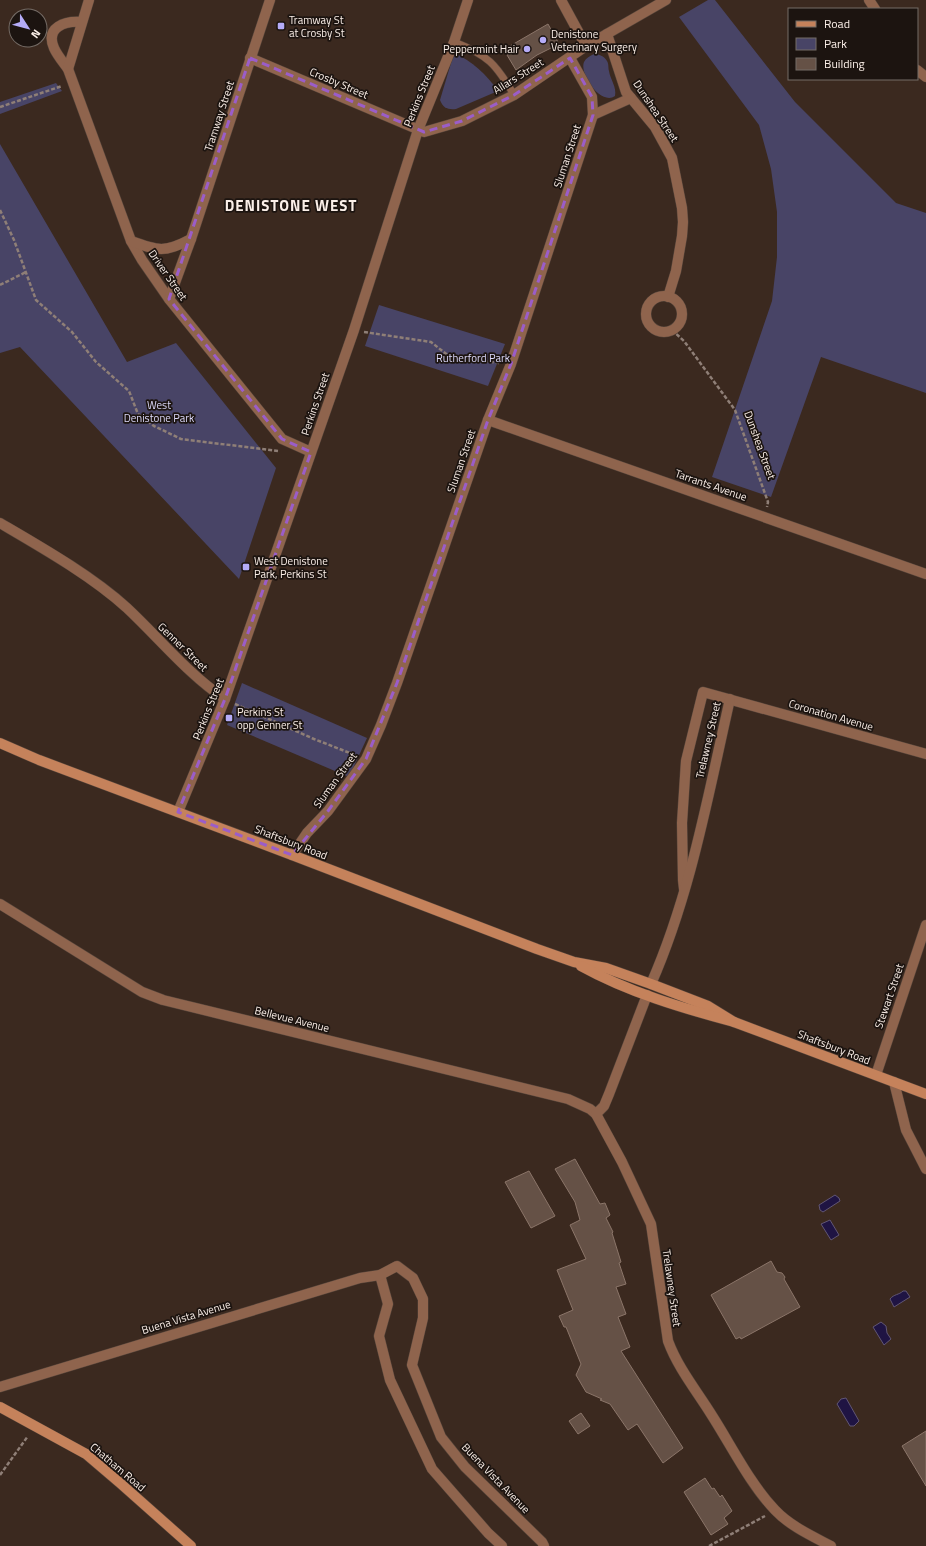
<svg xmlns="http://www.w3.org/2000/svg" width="926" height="1546" viewBox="0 0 926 1546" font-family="'Titillium Web',sans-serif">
	<rect width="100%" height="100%" fill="#3b291f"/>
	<g fill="#484466">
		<path d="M708 0H715L795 102 896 203 926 213V393L821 357 771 497 712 477 772 301 777 257V212L771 169 759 125 679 17Z"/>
		<path d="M454 53C472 61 487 75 498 91L456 109C448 110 443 108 440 100Z"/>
		<path d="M594 54C599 54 604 56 607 61 609 64 608 68 609 71 610 79 617 87 615 96 601 106 579 74 584 62 586 58 590 56 594 54Z"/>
		<path d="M56 83 62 91 0 114V102Z"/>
		<path d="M0 144 127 362 176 343 276 468 239 579 20 347 0 353Z"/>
		<path d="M379 305 505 344 488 386 365 346Z"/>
		<path d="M242 683 367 738 349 777 227 725Z"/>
	</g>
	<g fill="#1f1443" stroke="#615674">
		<path d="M835 1195 839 1198 840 1201 823 1212 820 1210 819 1205Z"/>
		<path d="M830 1220 839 1235 831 1240 821 1224Z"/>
		<path d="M903 1291H906L910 1297 894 1307 890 1299C894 1294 899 1295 903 1291Z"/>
		<path d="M881 1322 886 1326 887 1333 891 1339 884 1345 873 1327Z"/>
		<path d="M846 1398 859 1421 854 1426H850L837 1404 841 1399Z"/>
	</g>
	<g fill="#655146" stroke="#8b7569">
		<path d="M548 24 559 44 537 55 516 70 507 55 513 51 510 46Z"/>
		<path d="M575 1159 600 1204 605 1203 610 1215 606 1218 613 1232 612 1233 621 1262 619 1263 626 1284 616 1287 626 1314 618 1317 630 1347 621 1351 683 1448 663 1463 637 1424 628 1430 610 1404 600 1400 602 1399 586 1392 576 1375 581 1364 566 1327H564L559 1316 573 1310 557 1270 586 1259 570 1225 580 1220 575 1202 555 1169Z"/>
		<path d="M529 1171 555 1216 531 1228 505 1182Z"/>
		<path d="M771 1261 777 1272 782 1273 785 1277 784 1279 800 1307 741 1339 740 1337 736 1339 711 1295Z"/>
		<path d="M581 1413 590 1426 578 1434 569 1421Z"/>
		<path d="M926 1431V1486L902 1446Z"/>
		<path d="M705 1478 712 1489 714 1488 720 1497 722 1495 732 1511 724 1518 728 1524 711 1535 684 1492Z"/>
	</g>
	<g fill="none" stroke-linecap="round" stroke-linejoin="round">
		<g stroke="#56453b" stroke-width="8">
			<path id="lane" d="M454 42C488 55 496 64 514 95"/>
		</g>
		<g stroke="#56453b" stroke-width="11">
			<g id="street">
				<path d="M561 0 586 46"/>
				<path d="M869 0 875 9"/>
				<path d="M81 22C65 21 45 27 54 48 57 55 63 62 68 69L131 241 142 260 169 299 282 439 311 452"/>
				<path d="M607 34 626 92 655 127 672 158 682 208 683 222 682 236 676 271 668 297"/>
				<path d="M250 58 424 132 462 121 514 95 586 46 666 0"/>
				<path d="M68 69 89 0"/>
				<path d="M917 70 926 77"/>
				<path d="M593 115 631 98"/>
				<path d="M131 241C158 251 165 253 191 239"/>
				<circle cx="664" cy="314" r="18"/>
				<path d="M169 299 191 239 270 0"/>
				<path d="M488 420 926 574"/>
				<path d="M0 523C41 547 92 576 127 608 160 639 188 674 225 699"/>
				<path d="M178 812 225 699 354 330 418 130 454 42 468 0"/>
				<path d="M292 855 307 833 328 811 366 759 381 725 397 683 488 420 511 364 593 115 592 97 570 58"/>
				<path d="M684 889 683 880 682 823 686 761 703 692 926 754"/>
				<path d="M0 904 142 992 163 1000 568 1099 590 1109 596 1114"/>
				<path d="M651 984C691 893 708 795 730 699"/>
				<path d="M647 995 609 1094 604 1106 596 1114 622 1162 651 1224 668 1341C678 1368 696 1390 711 1414 731 1445 750 1484 775 1510 790 1526 812 1536 831 1546"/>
				<path d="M876 1075 926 925"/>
				<path d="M894 1082 906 1130 926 1169"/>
				<path d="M380 1275 388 1304 379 1336 390 1380 432 1469 488 1533 502 1546"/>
				<path d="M0 1387 360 1278 380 1275 397 1266 413 1278 423 1299V1318L412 1365 441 1437 465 1467 542 1542 544 1546"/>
			</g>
		</g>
		<g stroke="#56453b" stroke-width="11">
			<g id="secondary">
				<path d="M0 743 39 760 292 855 537 949 574 962 606 968 651 984 708 1006 734 1022"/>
				<path d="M581 966C628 992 682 1008 734 1022L926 1094"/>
				<path d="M0 1407 86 1454 120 1483 191 1546"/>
			</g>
		</g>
		<g stroke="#8f7f77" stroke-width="2.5" stroke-dasharray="4 2" stroke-linecap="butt">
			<path d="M0 107 62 86"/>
			<path d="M0 210 14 240 36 300 72 332 96 362 129 391 138 414 154 426 181 439 278 451"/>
			<path d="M0 285 26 272"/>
			<path d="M672 330 684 341 735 410 768 502 767 507"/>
			<path d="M364 332 431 342 450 357 499 363"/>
			<path d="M235 704 314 739 355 755"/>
			<path d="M0 1475 28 1436"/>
			<path d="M709 1546 765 1516"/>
		</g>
		<use href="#lane" stroke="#8f644d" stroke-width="7"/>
		<use href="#street" stroke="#8f644d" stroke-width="10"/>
		<use href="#secondary" stroke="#c5825b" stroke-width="10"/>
	</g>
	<path fill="none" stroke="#9b5dc9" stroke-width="3" stroke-dasharray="8 5" stroke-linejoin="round" d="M250 58 424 132 462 121 514 95 570 58 592 97 593 115 511 364 488 420 397 683 366 759 328 811 292 855 178 812 225 699 311 452 282 439 169 299Z"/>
	<g fill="#b5acf8" stroke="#1c1410" stroke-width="1.5">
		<rect x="277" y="22" width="8" height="8" rx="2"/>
		<circle cx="543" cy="40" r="4"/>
		<circle cx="527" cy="49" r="4"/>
		<rect x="242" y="563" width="8" height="8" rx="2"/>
		<rect x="225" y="714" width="8" height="8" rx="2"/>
	</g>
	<g text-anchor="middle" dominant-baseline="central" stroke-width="3.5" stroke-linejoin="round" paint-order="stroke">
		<g font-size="11" fill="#fbefe8" stroke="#1c1410" text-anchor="start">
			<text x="289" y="20">Tramway St<tspan x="289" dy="13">at Crosby St</tspan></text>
			<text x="551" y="34">Denistone<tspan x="551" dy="13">Veterinary Surgery</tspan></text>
			<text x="519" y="49" text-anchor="end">Peppermint Hair</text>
			<text x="254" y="561">West Denistone<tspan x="254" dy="13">Park, Perkins St</tspan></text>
			<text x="237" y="712">Perkins St<tspan x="237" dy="13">opp Genner St</tspan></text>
		</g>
		<g font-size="11" fill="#fbefe8" stroke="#1c1410">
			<text transform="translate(518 76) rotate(-32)">Allars Street</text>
			<text transform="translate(339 83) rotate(23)">Crosby Street</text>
			<text transform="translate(419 96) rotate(-68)">Perkins Street</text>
			<text transform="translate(656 111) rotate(56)">Dunshea Street</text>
			<text transform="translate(219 116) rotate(-72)">Tramway Street</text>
			<text transform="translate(567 156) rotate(-72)">Sluman Street</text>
			<text transform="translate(168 275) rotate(55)">Driver Street</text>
			<text transform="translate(315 404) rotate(-71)">Perkins Street</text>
			<text transform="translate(760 445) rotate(70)">Dunshea Street</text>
			<text transform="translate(461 461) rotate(-71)">Sluman Street</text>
			<text transform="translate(711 485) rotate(19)">Tarrants Avenue</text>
			<text transform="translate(183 647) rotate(44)">Genner Street</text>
			<text transform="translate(208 709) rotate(-68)">Perkins Street</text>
			<text transform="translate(831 715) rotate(16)">Coronation Avenue</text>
			<text transform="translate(708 740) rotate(-77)">Trelawney Street</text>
			<text transform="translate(335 780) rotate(-54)">Sluman Street</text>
			<text transform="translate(291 842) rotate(21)">Shaftsbury Road</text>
			<text transform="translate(889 996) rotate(-71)">Stewart Street</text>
			<text transform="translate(292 1019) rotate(14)">Bellevue Avenue</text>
			<text transform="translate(834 1047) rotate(21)">Shaftsbury Road</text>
			<text transform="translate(672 1288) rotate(82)">Trelawney Street</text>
			<text transform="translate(186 1317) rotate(-17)">Buena Vista Avenue</text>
			<text transform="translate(118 1467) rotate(40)">Chatham Road</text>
			<text transform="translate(496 1478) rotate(46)">Buena Vista Avenue</text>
		</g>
		<g font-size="11" fill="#dcd9fa" stroke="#1c1410">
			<text x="473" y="358">Rutherford Park</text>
			<text x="159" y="405">West<tspan x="159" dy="13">Denistone Park</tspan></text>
		</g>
		<g font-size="15" font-weight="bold" letter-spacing="1" fill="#fbefe8" stroke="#1c1410">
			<text x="291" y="205">DENISTONE WEST</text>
		</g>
	</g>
	<rect x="788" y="8" width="130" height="72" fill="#1c1410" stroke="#756c66"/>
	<rect x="796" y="21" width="20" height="6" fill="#c5825b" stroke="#756c66"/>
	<text x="824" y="28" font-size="12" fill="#fbefe8">Road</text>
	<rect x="796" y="38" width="20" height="12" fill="#484466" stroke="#756c66"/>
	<text x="824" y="48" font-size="12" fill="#fbefe8">Park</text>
	<rect x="796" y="58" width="20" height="12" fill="#655146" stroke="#756c66"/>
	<text x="824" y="68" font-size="12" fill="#fbefe8">Building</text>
	<g transform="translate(28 28) rotate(126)"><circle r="19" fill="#1c1410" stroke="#756c66"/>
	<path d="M0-3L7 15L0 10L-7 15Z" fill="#b5acf8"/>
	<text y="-6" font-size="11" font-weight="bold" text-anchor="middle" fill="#fbefe8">N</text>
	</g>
</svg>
